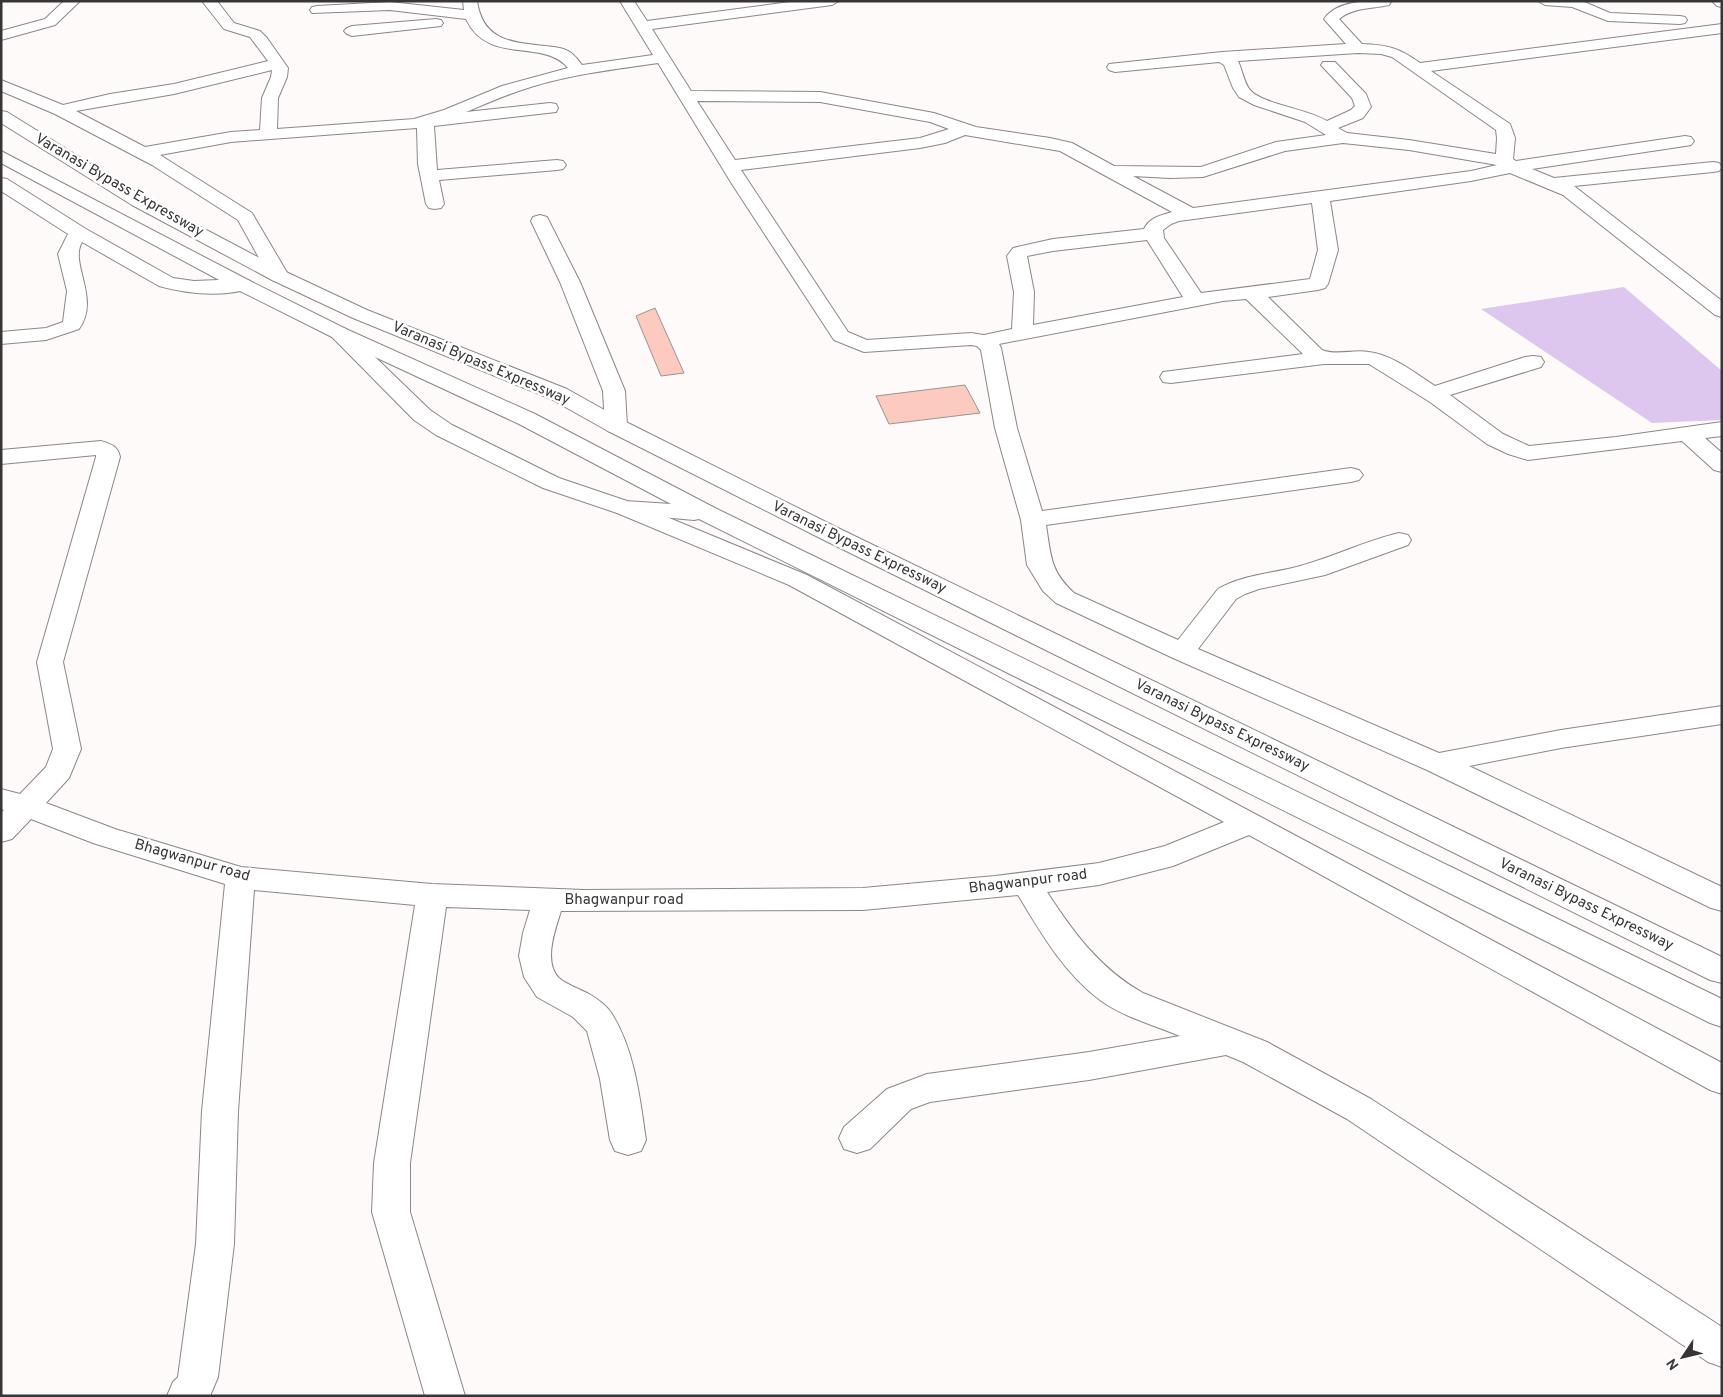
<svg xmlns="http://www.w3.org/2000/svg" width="1723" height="1397" viewBox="0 0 1723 1397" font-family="Overpass,sans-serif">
	<rect width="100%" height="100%" fill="#fefafa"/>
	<path fill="#ddc7ef" d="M1624 287 1722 371V420L1652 423 1481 309Z"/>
	<g fill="#fccabe" stroke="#989493">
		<path d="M655 308 684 373 661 376 636 316Z"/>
		<path d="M965 385 980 413 889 424 876 396Z"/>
	</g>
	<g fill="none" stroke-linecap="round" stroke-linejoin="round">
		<g stroke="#8b8788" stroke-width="2">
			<g id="minor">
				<path d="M64 1H80L55 25 1 40V31L45 19Z"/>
				<path d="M202 1H217L234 23 260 31 267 38 288 68 287 77 278 98 277 129 414 119 444 110 502 86 568 68C544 38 488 66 466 19L390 10 312 13 310 10 312 7 317 6 390 2 464 10 463 1H477C483 41 511 42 545 46 553 47 561 47 568 51 574 54 578 60 582 65L653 55 620 1H634L647 21 797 1H839L832 5 652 29 691 91 820 92 934 113 976 127 1050 138 1072 143 1114 166 1201 167 1276 142 1326 135 1305 122 1254 105 1239 97 1233 88 1224 65 1219 62 1115 72 1109 70 1107 67 1109 64 1222 52 1346 44 1324 19C1337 0 1370 0 1391 2L1389 5C1372 9 1354 7 1339 19L1362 44C1388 45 1399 48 1420 63L1722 24V33L1431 71 1510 124 1515 138 1513 159 1516 161 1685 136 1691 137 1694 141 1691 145 1685 146 1532 169 1554 178 1713 162 1719 163 1722 167 1719 171 1713 172 1574 186 1722 301V317L1715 315 1563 195 1510 173 1471 181 1330 201 1338 250 1328 284 1325 288 1318 290 1268 297 1322 350C1337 356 1354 349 1369 352 1393 355 1415 373 1435 386L1525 357 1533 356 1541 357 1544 362 1541 367 1450 395 1503 434 1529 446 1616 437 1722 422V436L1705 438 1722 453V472L1714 470 1682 441 1528 460 1508 454 1487 444 1430 402 1369 364H1324L1171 383 1163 382 1160 377 1163 372 1171 371 1303 354 1246 299 1223 301 999 344 1001 348 1017 428 1042 511 1351 468 1359 470 1363 475 1359 480 1351 482 1046 525C1051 556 1050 571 1074 593L1178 640 1218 589C1244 574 1272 574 1300 566 1333 557 1365 541 1399 533L1408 535 1411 540 1408 545 1325 575 1259 589 1245 594 1236 599 1198 649 1439 753 1561 730 1722 706V724L1561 748 1469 766 1722 887V911L1711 908 1427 770 1173 658 1056 603 1043 591 1027 565 1021 520 995 428 981 350 977 346 971 345 864 352 834 340 732 184 658 63C616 69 574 74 534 86 510 93 488 103 466 112L550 103 556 104 558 108 556 112 434 126 437 170 557 160 563 161 566 165 563 169 557 170 439 180 444 204 441 208 435 209 429 208 426 204 418 164 417 128 231 142 160 155 252 213 289 276 286 280 279 282 272 280 269 276 238 220 152 165 55 114 1 91V80L63 105 110 94 174 84 268 61 250 37 224 29ZM1358 53 1381 54 1392 57 1496 130 1497 138 1496 154 1409 140 1347 133 1338 128 1363 118 1371 107 1366 94 1335 62H1323L1321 65 1352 98 1355 106 1351 110 1327 121C1308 109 1262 104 1250 90 1244 83 1242 69 1238 61ZM272 70 271 77 262 98 260 130 231 132 145 147 76 111 174 94ZM697 101 820 102 930 122 949 129 920 138 735 160ZM965 135 1060 151 1172 212C1161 215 1149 218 1144 229L1053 239 1013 248 1007 256 1014 292 1012 329 984 335 971 333 867 340 848 332 741 170 920 148 945 143ZM1343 143 1409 150 1497 165 1471 171 1193 208 1133 176 1170 178 1203 177 1285 151ZM1312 203 1318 250 1310 279 1201 293 1164 238 1163 230 1171 224 1179 221ZM1147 240 1183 297 1033 325 1034 292 1027 256 1053 251Z"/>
				<path d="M1538 1H1582L1610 13 1680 16 1685 17 1687 20 1685 23 1680 24 1608 21 1572 7 1545 5Z"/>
				<path d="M1712 1H1722V7L1717 6Z"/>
				<path d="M436 19 441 20 443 23 441 26 352 36 347 34 344 31 347 28 352 26Z"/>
				<path d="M1 178 7 179 86 229 173 278 194 281 243 279 250 281 253 285 250 289C220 297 188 294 159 286L82 242C69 264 101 298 79 329L46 340 1 344V332L46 328 63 322 67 291 58 254 68 234 1 191Z"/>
				<path d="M540 215 547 217 549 221 580 282 625 391 627 426 624 431 616 433 608 431 605 426 603 391 560 282 531 221 533 217Z"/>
				<path d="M339 327 346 329 430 410 452 425 559 478 633 503 807 575 1722 1063V1094L1710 1090 1249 835 1173 866 1099 885 1047 892C1073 932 1100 969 1143 993L1267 1042 1371 1099 1722 1327V1367L1708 1362 1347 1119 1243 1062 1226 1055 1089 1080 930 1102 911 1109 870 1149 857 1153 844 1149 839 1138 844 1127 887 1089 927 1074 1089 1052 1180 1036C1154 1025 1123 1017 1100 1000 1064 973 1041 933 1018 895L863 910 561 911C555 930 543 962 559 978 567 985 580 989 589 994 598 999 607 1006 612 1014 635 1051 640 1099 646 1140L641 1151 628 1155 615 1151 610 1140 600 1079 587 1031 573 1017 537 997 524 977 519 956 523 933 530 910 446 907 410 1163V1212L465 1396H425L372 1212 374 1163 415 905 254 890 238 1111 234 1244 218 1377 210 1396H167L173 1382 178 1377 196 1244 202 1111 225 884 93 843 31 819 12 839 1 842V813L4 810 1 809V789L20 794 46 767 53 749 37 662 96 457V455L1 464V450L101 441C111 444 118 446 120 457L63 662 81 749 69 778 46 803 115 829 241 867 432 884 584 890 863 888 995 876 1099 863 1165 846 1224 822 789 585 617 513 543 488 436 435 414 420 332 337 329 333 332 329Z"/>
			</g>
		</g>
		<g stroke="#8b8788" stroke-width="2">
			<g id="highway">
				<path d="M1 111 7 112 144 197 286 272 367 310 567 389 624 421 838 528 1722 957V983L1710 980 820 538 608 431 551 399 353 318 272 280 132 205 1 123Z"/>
				<path d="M1 151 250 281 346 329 535 414 715 508 1722 999V1027L1710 1023 699 519 694 520 617 513 613 508 617 503 625 501 671 504 519 424 332 337 236 289 1 163Z"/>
			</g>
		</g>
		<use href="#minor" fill="#fff" fill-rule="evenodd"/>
		<use href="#highway" fill="#fff" fill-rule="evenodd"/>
	</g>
	<g text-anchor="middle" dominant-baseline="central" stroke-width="5" stroke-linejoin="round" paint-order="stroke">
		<g font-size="15" fill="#373535" stroke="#fff">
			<text transform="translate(119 186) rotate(30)">Varanasi Bypass Expressway</text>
			<text transform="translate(481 364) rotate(23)">Varanasi Bypass Expressway</text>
			<text transform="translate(859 548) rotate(26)">Varanasi Bypass Expressway</text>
			<text transform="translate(1222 726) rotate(26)">Varanasi Bypass Expressway</text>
			<text transform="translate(192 861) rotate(16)">Bhagwanpur road</text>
			<text transform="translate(1028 882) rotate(-7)">Bhagwanpur road</text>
			<text x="624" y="900">Bhagwanpur road</text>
			<text transform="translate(1586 905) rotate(26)">Varanasi Bypass Expressway</text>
		</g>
	</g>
	<rect width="1723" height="1397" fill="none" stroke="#373535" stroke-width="5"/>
	<g transform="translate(1683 1357) rotate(235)" stroke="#ffffff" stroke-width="4" paint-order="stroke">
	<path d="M0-4L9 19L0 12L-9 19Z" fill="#373535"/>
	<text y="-8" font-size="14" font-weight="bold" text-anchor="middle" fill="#373535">N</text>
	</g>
</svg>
